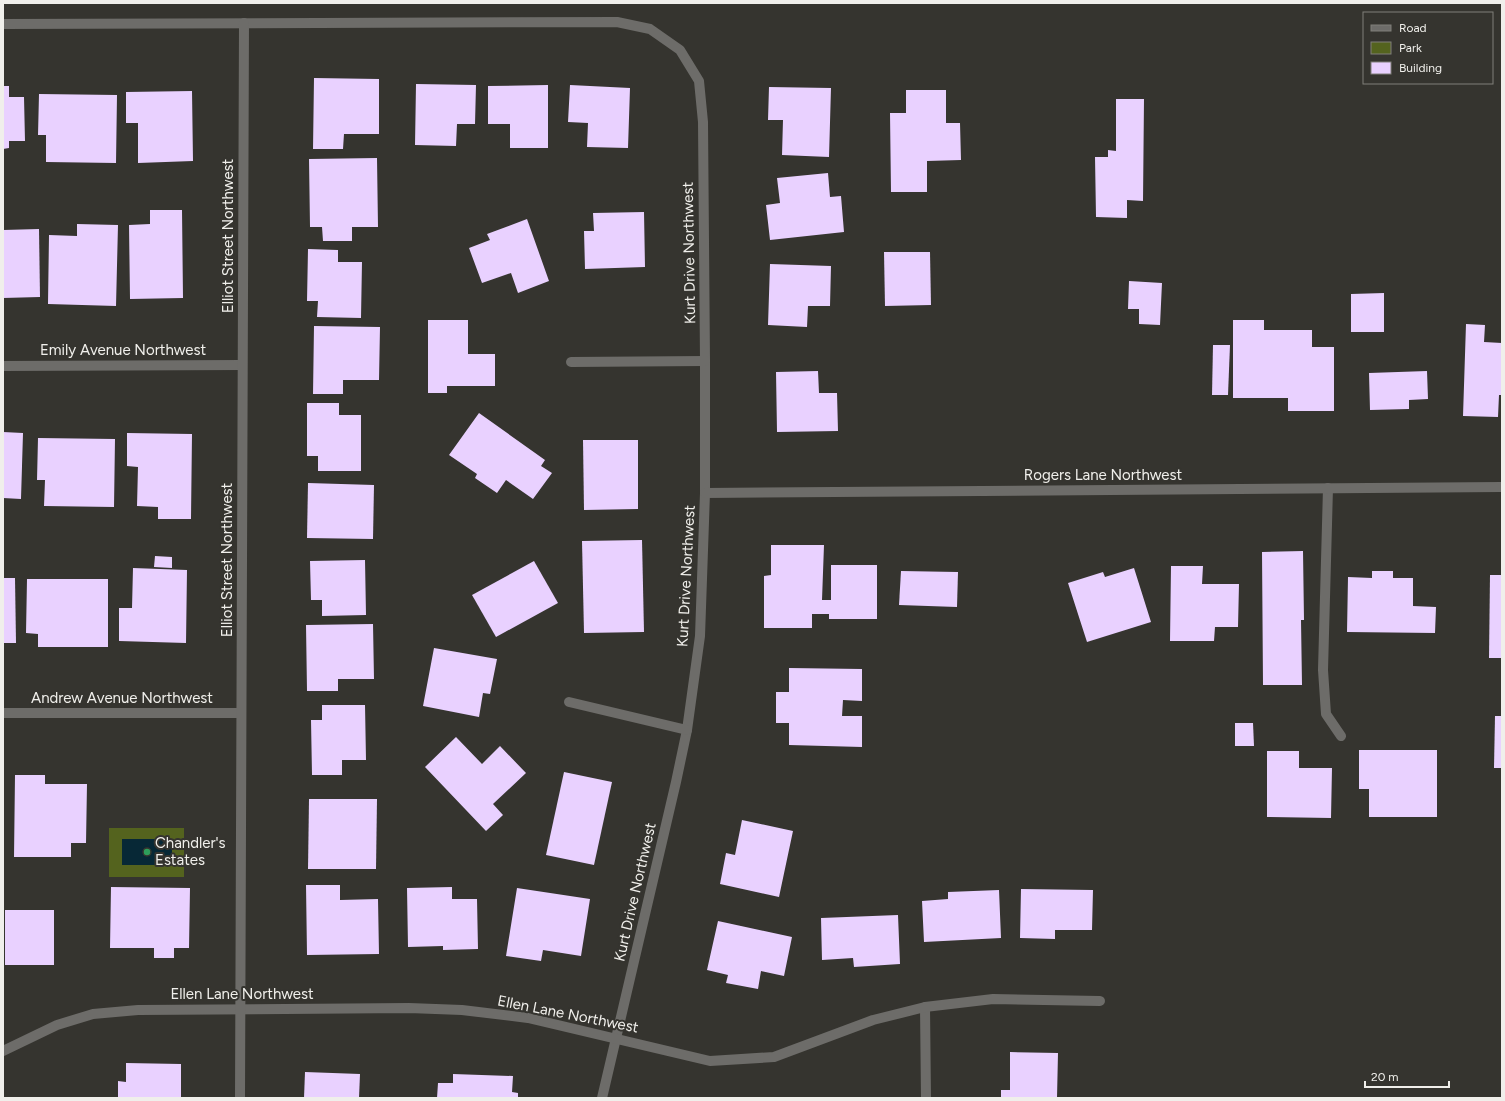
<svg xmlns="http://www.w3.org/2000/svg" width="1505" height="1101" viewBox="0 0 1505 1101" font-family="Figtree,sans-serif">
	<rect width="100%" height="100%" fill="#35342f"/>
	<rect fill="#54631e" x="109" y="828" width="75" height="49"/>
	<rect fill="#072836" x="122" y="839" width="50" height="26"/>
	<g fill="#e9d1ff">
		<path d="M314 78 379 79V134H344L343 149H313Z"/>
		<path d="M416 84 476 85 475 124H457L456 146 415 145Z"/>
		<path d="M548 85V148H510V124H488V86Z"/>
		<path d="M570 85 630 88 628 148 587 147 588 123 568 122Z"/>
		<path d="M3 86H9V97H24L25 141H9V148L3 149Z"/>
		<path d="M769 87 831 88 829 157 782 155 783 120H768Z"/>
		<path d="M906 90H946V123H960L961 160 927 161V192H891L890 113H906Z"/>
		<path d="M192 91 193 161 138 163V123H126V92Z"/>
		<path d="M39 94 117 95 116 163 46 162V135H38Z"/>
		<path d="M1116 99H1144L1143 201 1127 200V218L1096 217 1095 157H1108V150L1116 151Z"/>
		<path d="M377 158 378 227H352V241H323L322 227H310L309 159Z"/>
		<path d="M828 173 830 197 841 196 844 232 770 240 766 205 780 203 777 178Z"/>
		<path d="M150 210H182L183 298 130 299 129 225 150 224Z"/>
		<path d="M644 212 645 267 585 269 584 231H594L593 213Z"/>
		<path d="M527 219 549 281 518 293 511 273 482 283 469 248 490 240 487 234Z"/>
		<path d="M77 224 118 225 116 306 48 304 49 235 77 236Z"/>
		<path d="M39 229 40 297 3 298V230Z"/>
		<path d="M308 249 338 250V262H362L361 318 317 317 318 301H307Z"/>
		<path d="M884 252H930L931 305 885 306Z"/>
		<path d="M770 264 831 266 830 306H808L807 327 768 325Z"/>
		<path d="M1129 281 1162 283 1160 325 1139 324V309H1128Z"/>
		<path d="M1384 293V332H1351V294Z"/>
		<path d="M428 320H468V354H495V386H447V393H428Z"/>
		<path d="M1233 320H1264V330H1312V347H1334V411H1288V398H1233Z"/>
		<path d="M1466 324 1485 325 1484 342 1502 343V395H1499L1498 417 1463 416Z"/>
		<path d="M314 326 380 327 379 380H343V394H313Z"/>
		<path d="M1213 345H1230L1228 395H1212Z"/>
		<path d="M818 371 819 393H837L838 431 777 432 776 372Z"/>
		<path d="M1427 371 1428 399 1409 400V409L1370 410 1369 373Z"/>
		<path d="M307 403H339V415H361V471H318V456H307Z"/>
		<path d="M479 413 545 460 541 466 552 473 533 499 506 480 497 493 475 478 477 474 449 455Z"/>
		<path d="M3 432 23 433 21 499 3 498Z"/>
		<path d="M127 433 192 434 191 519H158V507L137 506 138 467 127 466Z"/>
		<path d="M38 438 115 439 114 507 44 506 45 480H37Z"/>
		<path d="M583 440H638V509L584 510Z"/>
		<path d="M308 483 374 485 373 539 307 538Z"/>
		<path d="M642 540 644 632 584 633 582 541Z"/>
		<path d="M771 545H824L822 600H831V565H877V619H829V614H812V628H764V576L771 575Z"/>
		<path d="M1303 551 1304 620H1301L1302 685H1263L1262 552Z"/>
		<path d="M155 556 172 557V568L154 567Z"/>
		<path d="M365 560 366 615 322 616V600H311L310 561Z"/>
		<path d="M534 561 558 603 496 637 472 595Z"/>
		<path d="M1171 566H1203L1202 584H1239L1238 627H1215L1214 641H1170Z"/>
		<path d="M133 568 187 570 186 643 119 641V608H132Z"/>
		<path d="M1134 568 1151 622 1087 642 1068 583 1103 572 1105 577Z"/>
		<path d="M901 571 958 572 957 607 899 605Z"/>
		<path d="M1372 571H1393V578H1413V606L1436 607 1435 633 1347 632 1348 577 1372 578Z"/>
		<path d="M1490 575H1502V658H1489Z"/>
		<path d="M3 578H15L16 643H3Z"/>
		<path d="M27 579H108V647H38V634L26 633Z"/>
		<path d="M373 624 374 679H338V691H307L306 625Z"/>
		<path d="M434 648 497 659 490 694 483 693 479 717 423 706Z"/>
		<path d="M789 668 862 669V701L843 700 842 716H862V747L789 745V723H776V692H789Z"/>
		<path d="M322 705H365L366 760H342V775H312L311 720H322Z"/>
		<path d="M1495 716H1502V768H1494Z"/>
		<path d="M1235 723H1253L1254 746H1235Z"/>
		<path d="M456 737 482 764 500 746 526 773 493 804 503 815 486 831 425 767Z"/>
		<path d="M1359 750H1437V817H1369V789H1359Z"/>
		<path d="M1267 751H1299V768H1332L1331 818 1267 817Z"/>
		<path d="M564 772 612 782 594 865 546 855Z"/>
		<path d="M15 775H45V784H87L86 843H71V857H14Z"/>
		<path d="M309 799H377L376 869H308Z"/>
		<path d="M742 820 793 831 779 897 720 884 726 853 735 855Z"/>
		<path d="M306 885H340V900L378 899 379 954 307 955Z"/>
		<path d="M111 887 190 888 189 948H174V958H154V948H110Z"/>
		<path d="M452 887V899H477L478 949 443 950V946L408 947 407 888Z"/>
		<path d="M517 888 590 899 581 956 543 950 541 961 506 956Z"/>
		<path d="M1021 889 1093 890 1092 930H1055V939L1020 938Z"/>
		<path d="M999 890 1001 938 924 942 922 901 948 899V892Z"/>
		<rect x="5" y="910" width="49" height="55"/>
		<path d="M898 915 900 964 854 967 853 958 822 960 821 918Z"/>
		<path d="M718 921 792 937 784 976 761 971 758 989 726 983 728 975 707 970Z"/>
		<path d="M1010 1052 1058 1053 1057 1098H1001V1090H1010Z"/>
		<path d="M126 1063 181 1064V1098H118V1081L126 1082Z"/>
		<path d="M305 1072 360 1074 359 1098H304Z"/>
		<path d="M453 1074 513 1076 512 1092 518 1093V1098H437L438 1083H453Z"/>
	</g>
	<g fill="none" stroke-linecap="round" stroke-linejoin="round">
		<path stroke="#6d6c69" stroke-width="10" d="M1328 488 1323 670 1326 714 1341 736"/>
		<g stroke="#6d6c69" stroke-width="10">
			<path d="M3 24 617 22 650 29 680 50 699 81 703 122 705 361V493L700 636 687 730 676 782 602 1098"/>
			<path d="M571 362 705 361"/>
			<path d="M3 366 242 365"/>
			<path d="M705 493 1502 487"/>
			<path d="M569 702 687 730"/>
			<path d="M3 713H241"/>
			<path d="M925 1007 926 1098"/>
			<path d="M3 1051 57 1025 93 1014 138 1010 409 1008 462 1010 528 1018 710 1061 774 1057 873 1020 925 1007 993 999 1100 1001"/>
			<path d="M240 1098 244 23"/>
		</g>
	</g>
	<circle fill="#2e9e5b" stroke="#35342f" stroke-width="1.5" cx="147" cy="852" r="4"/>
	<g text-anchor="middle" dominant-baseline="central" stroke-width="4" stroke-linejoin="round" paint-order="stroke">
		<g font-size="15" fill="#f0efeb" stroke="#35342f">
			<text transform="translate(228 236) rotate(-90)">Elliot Street Northwest</text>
			<text transform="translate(689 253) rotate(-91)">Kurt Drive Northwest</text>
			<text x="123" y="350">Emily Avenue Northwest</text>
			<text x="1103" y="475">Rogers Lane Northwest</text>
			<text transform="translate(227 560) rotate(-90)">Elliot Street Northwest</text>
			<text transform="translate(686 576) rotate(-87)">Kurt Drive Northwest</text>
			<text x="122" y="698">Andrew Avenue Northwest</text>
			<text transform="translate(635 892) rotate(-77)">Kurt Drive Northwest</text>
			<text x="242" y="994">Ellen Lane Northwest</text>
			<text transform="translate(568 1014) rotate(11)">Ellen Lane Northwest</text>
		</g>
		<g font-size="15" fill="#f0efeb" stroke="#35342f" text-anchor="start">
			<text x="155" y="843">Chandler's<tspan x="155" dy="17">Estates</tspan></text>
		</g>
	</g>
	<rect width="1505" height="1101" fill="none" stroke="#f0efeb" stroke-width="8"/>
	<rect x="1363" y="12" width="130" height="72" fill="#35342f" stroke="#807f7a"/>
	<rect x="1371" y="25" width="20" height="6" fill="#6d6c69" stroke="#807f7a"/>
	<text x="1399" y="32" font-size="12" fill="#f0efeb">Road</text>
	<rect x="1371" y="42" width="20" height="12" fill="#54631e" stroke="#807f7a"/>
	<text x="1399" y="52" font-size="12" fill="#f0efeb">Park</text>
	<rect x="1371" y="62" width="20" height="12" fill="#e9d1ff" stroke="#807f7a"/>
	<text x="1399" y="72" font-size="12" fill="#f0efeb">Building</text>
	<path d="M1365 1081v6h84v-6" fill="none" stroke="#f0efeb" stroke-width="2"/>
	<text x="1371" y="1081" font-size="12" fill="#f0efeb" stroke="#35342f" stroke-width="3" paint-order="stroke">20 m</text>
</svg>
